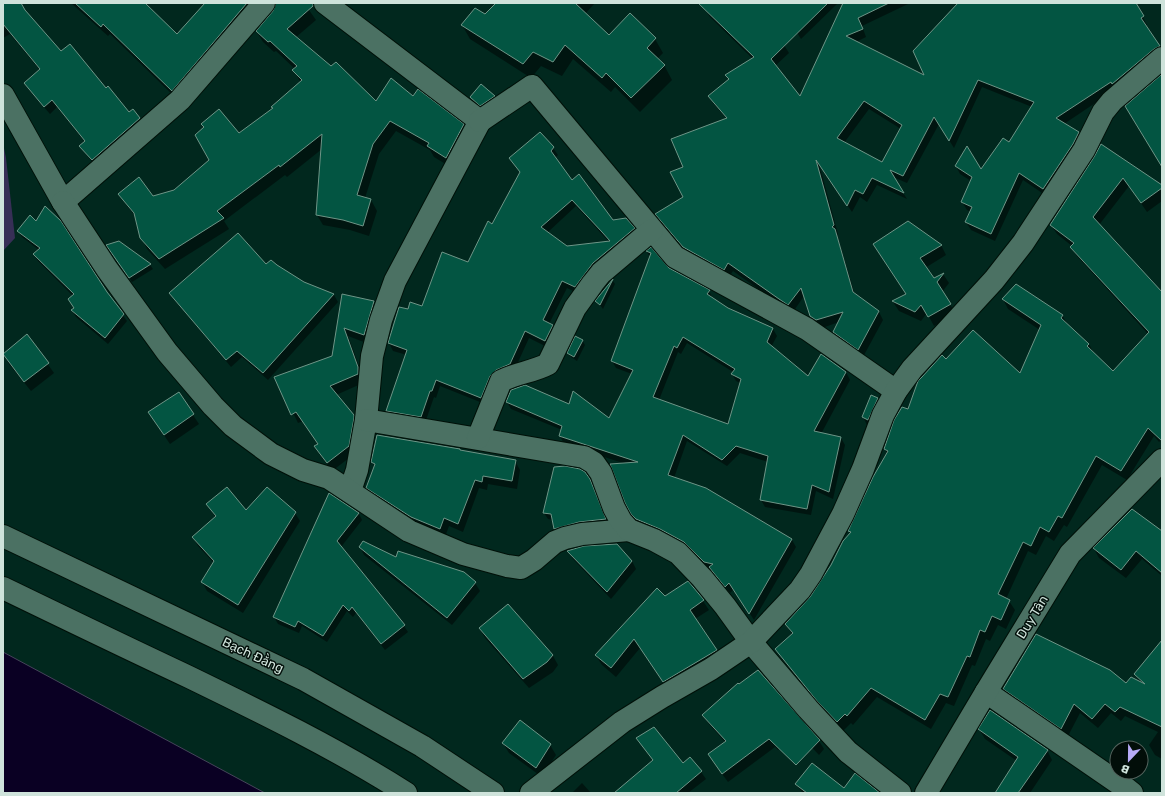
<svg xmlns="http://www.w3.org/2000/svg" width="1165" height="796" viewBox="0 0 1165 796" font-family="Rubik,sans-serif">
	<rect width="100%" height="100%" fill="#01281e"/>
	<path fill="#372f56" d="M3 143 6 158 15 238 3 251Z"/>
	<path fill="#0a0023" stroke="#45445a" d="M3 652 265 793H3Z"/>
	<g fill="#0007" fill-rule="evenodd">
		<path d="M3 3H20L29 18 60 53 106 89 129 113 132 110 144 127 97 168 86 154 81 146 85 142 57 107 50 114 30 91 25 83 40 70 10 34 3 38Z"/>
		<path d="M71 3H144L177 35 206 3H264L178 100 110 34 108 36Z"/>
		<path d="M277 3H304L316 20 295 38 376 103 413 97 463 125 469 136 452 168 434 157 430 150 396 131 379 154 365 198 371 200 377 211 369 236 350 230 323 225 317 215 322 149 287 177 285 175 224 221 229 229 165 269 147 249 141 237 136 217 126 204 120 194 153 197 175 190 210 160 205 128 202 124 239 134 274 109 301 83 294 70 295 69 276 51 274 52 263 42 257 32 274 12Z"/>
		<path d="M497 3H595L585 14 609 36 655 39 663 53 657 59 664 65 672 80 640 112 615 87 611 92 573 59 562 76 541 66 531 78 470 39 462 25 485 15Z"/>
		<path d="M701 3H742L784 45 789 53 775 66 800 98 844 3H907L908 4 862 26 866 37 856 42 926 77 959 3H1135L1147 25 1145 26 1162 52 1116 89 1064 124 1078 133 1083 141 1048 197 1023 180 995 241 971 230 966 222 971 212 967 210 962 202 971 181 960 174 956 166 981 171 1009 143 1032 107 982 87 954 148 939 124 907 183 893 177 907 199 877 185 867 202 860 197 852 212 819 164 838 234 837 235 855 295 879 312 883 320 863 357 838 340 834 332 839 322 822 328 816 324 811 316 804 296 793 312 784 307 733 271 729 277 689 255 661 222 657 214 684 198 685 168 727 119 714 104 709 96 729 80 726 75 753 59 710 17ZM869 109 901 129 882 163 844 143Z"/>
		<path d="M779 3H838L801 39Z"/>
		<path d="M494 96 497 101 484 110 473 102 471 97Z"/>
		<path d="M540 133 553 148 558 155 555 158 572 182 613 221 634 229 638 236 579 294 567 288 549 324 552 325 557 333 549 348 529 338 514 371 485 404 440 386 436 398 434 397 425 423 391 418 387 411 407 355 393 351 389 343 408 310 422 308 469 263 493 225 521 173 510 158ZM576 206 609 242 566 247 547 233Z"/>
		<path d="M1095 157 1162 186V201L1147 212 1129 186 1099 225 1162 294V439L1159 442 1154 436 1127 480 1102 465 1067 527 1064 525 1054 541 1046 536 1036 555 1028 551 1006 599 1009 601 1015 610 1006 629 998 625 990 641 986 639 975 666 972 665 954 706 946 703 931 729 877 697 853 725 851 723 843 731 824 710 782 659 776 649 793 635 786 624 811 598 851 534 849 531 887 454 885 449 909 410 946 360 1021 375 1040 330 1008 309 1003 299 1062 315 1068 325 1089 344 1094 354 1113 372 1148 334 1077 256 1071 247 1072 246 1057 234 1051 225Z"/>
		<path d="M18 231 106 293 127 321 108 344 76 317 72 311 75 308 73 296 38 261 34 255 39 250 22 237Z"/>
		<path d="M119 242 150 265 153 269 132 282 110 249Z"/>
		<path d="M874 245H941L946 255 925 268 933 279 943 274 949 283 942 292 956 314 934 326 927 313 921 321 899 311 893 302 906 294Z"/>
		<path d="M651 249 668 269 709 291 713 299 727 308 773 329 777 336 771 347 809 377 846 372 850 380 821 434 841 438 845 445 833 499 816 491 811 515 765 507 761 500 768 462 740 453 727 466 687 441 674 478 705 489 792 540 796 547 754 620 734 589 730 593 711 570 709 569 689 549 642 527 637 521 626 502V464L564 444 560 436 562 430 511 409 507 402 569 406 609 419 632 374 616 368 612 361 650 257 647 252ZM687 343 733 372 732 374 736 381 740 383 728 425 659 400 678 352 681 354Z"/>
		<path d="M266 265 276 266 304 283 334 295 338 302 268 380 242 357 231 367 175 300 170 293Z"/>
		<path d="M613 281 615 284 603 309 597 301Z"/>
		<path d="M343 295 374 302 379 311 369 344 348 336 363 377V383L336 395 353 415 359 425 353 455 332 471 321 456 316 447 319 444 303 421 298 423 276 378 333 357Z"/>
		<path d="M27 335 54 373 31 391 9 364 4 354Z"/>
		<path d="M582 340 585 345 577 361 571 357 568 353Z"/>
		<path d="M178 393 199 424 170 444 155 422Z"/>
		<path d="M878 398 883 408 868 427 863 417Z"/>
		<path d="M460 452 515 461 520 470 517 489 488 484 487 490 479 488 463 532 449 526 445 537 417 526 372 496 367 488 375 467 372 461Z"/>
		<path d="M589 479 609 526 559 535 555 529 553 520 548 519 544 513Z"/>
		<path d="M329 494 359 514 362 520 341 547 404 626 408 632 385 650 356 613 353 617 347 611 327 642 302 626 299 633 278 624 274 617Z"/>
		<path d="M207 504 246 512 295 513 300 521 243 613 207 591 202 582 214 563 198 546 193 537 216 518Z"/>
		<path d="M1162 532V576L1142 559 1126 578 1099 558 1094 549Z"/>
		<path d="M360 547 475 583 480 591 452 625 364 555Z"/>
		<path d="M568 551 632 561 636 569 611 599 573 559Z"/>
		<path d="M692 587 703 601 709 610 695 619 721 660 669 691 640 648 616 677 602 665 596 656 665 597Z"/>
		<path d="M508 606 553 656 558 665 553 672 529 688 485 638 480 629Z"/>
		<path d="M1162 642V759L1155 755 1149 745 1158 732 1125 716 1121 721 1111 713 1098 728 1080 713 1067 738 1010 698 1004 689 1141 683 1135 674Z"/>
		<path d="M739 686 819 741 824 749 819 755 799 734 778 750 775 747 728 782 714 763 726 743 709 724 704 716Z"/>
		<path d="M979 729 1047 750 1052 760 1030 793H996L1017 761 985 739Z"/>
		<path d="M637 738 683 765 690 758 701 772 706 779 688 793H616L654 761Z"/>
		<path d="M503 743 550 745 556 755 542 777 509 753Z"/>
		<path d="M582 783 591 793H572Z"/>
		<path d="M796 784 844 790 878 793H803Z"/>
	</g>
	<g fill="#035542" stroke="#6e9587" fill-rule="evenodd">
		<path d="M3 3H21L25 10 61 51 70 44 106 88 108 86 129 112 133 109 140 118 92 160 79 146 85 141 52 100 44 107 24 83 40 69 3 24Z"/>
		<path d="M75 3H145L177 34 205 3H247L172 91 103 24 101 27Z"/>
		<path d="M276 3H313V6L287 29 331 66 336 62 376 101 391 78 413 96 418 89 464 124 446 158 427 146 429 143 390 121 373 144 357 195 371 199 363 226 343 220 316 215 322 134 280 167 279 165 217 211 224 218 159 259 140 238 134 213 118 194 139 177 153 196 174 190 209 160 195 135 204 127 201 124 219 109 239 133 273 108 271 107 302 80 292 70 297 66 270 41 268 42 256 31 273 11Z"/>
		<path d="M496 3H575L609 35 630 13 656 38 647 48 665 65 631 98 606 73 602 78 565 45 553 62 533 52 523 64 461 25 475 8 485 14Z"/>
		<path d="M698 3H828L771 59 800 96 843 3H889L858 18 863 29 846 36 924 75 913 51 958 3H1136L1144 16 1141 18 1160 46 1154 49 1112 84 1111 82 1056 118 1079 132 1073 144 1043 189 1019 173 991 234 965 222 972 207 961 202 972 177 955 166 967 146 981 169 1003 138 1009 142 1034 102 978 80 949 141 934 117 903 176 890 170 904 193 872 178 863 194 855 190 847 206 816 160 834 225 832 227 835 229 853 292 879 311 858 350 833 332 843 312 816 320 810 316 801 288 788 305 779 299 728 263 724 270 683 247 655 214 683 197 670 172 683 167 671 139 727 118 708 96 729 79 725 75 754 57ZM864 101 902 125 882 162 837 138Z"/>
		<path d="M1162 74V167L1125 106Z"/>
		<path d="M481 84 495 96 480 106 470 97Z"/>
		<path d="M540 132 554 147 551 151 572 180 579 174 613 220 626 218 635 228 593 263 575 287 562 281 543 320 553 325 545 341 525 331 510 364 496 370 490 376 481 398 436 380 432 391H430L421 417 386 411 407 350 388 343 399 307 408 309 410 302 422 306 442 252 468 262 488 221 492 224 520 172 509 158ZM572 200 602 232 610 241 567 246 541 227Z"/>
		<path d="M1101 144 1162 185V188L1141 203 1123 178 1093 217 1162 292V441L1148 428 1121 471 1096 456 1062 518 1058 516 1049 532 1040 527 1031 546 1023 542 998 594 1010 600 1001 620 992 616 985 632 980 630 970 657 967 656 948 697 940 694 925 720 871 688 847 716 845 714 837 722 817 701 775 649 793 633 785 624 810 597 831 565 843 541 851 532 848 531 873 477 888 451 884 449 894 420 902 407 908 409 918 381 922 377 942 355 946 359 973 330 1020 373 1041 325 1002 299 1016 284 1063 315 1061 318 1089 344 1087 346 1113 371 1149 332 1070 247 1074 243 1050 225 1094 157Z"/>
		<path d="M45 206 61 221 107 292 124 314 105 338 71 310 74 308 68 299 74 294 33 254 40 248 17 231 30 215 36 221Z"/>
		<path d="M908 221 942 245 920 258 934 278 944 273 937 282 951 304 928 317 921 305 915 312 892 301 906 294 873 244Z"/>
		<path d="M238 233 266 264 271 260 277 265 304 282 334 294 263 373 237 351 226 360 169 293Z"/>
		<path d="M119 241 151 264 129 278 106 245Z"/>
		<path d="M651 247 669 268 710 290 707 294 728 308 773 328 767 342 808 376 821 354 846 372 814 431 841 437 829 492 812 485 807 509 760 500 768 456 736 446 722 460 683 435 668 475 706 488 792 539 749 614 729 583 725 587 709 567 713 564 704 562 684 542 660 529 636 519 631 514 625 503 610 464 638 462 559 436 562 426 506 402 511 390 525 385 569 404 573 391 609 418 633 370 611 361 651 253 646 251ZM683 337 735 369 731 374 741 379 728 424 653 397 674 346 677 348Z"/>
		<path d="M613 279 600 305 595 301Z"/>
		<path d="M342 294 374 301 364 335 344 328 358 367V374L330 386 354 415V418L349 446 327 463 314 446 318 444 296 412 291 415 274 377 332 356Z"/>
		<path d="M27 334 49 363 24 382 3 354Z"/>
		<path d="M575 336 583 340 574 357 567 353Z"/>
		<path d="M179 392 194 414 164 435 148 412Z"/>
		<path d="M871 395 878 398 868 420 862 417Z"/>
		<path d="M377 435 460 449V450L516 460 512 481 483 476 482 482 475 480 458 524 444 518 440 529 411 517 366 488 375 464 371 462Z"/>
		<path d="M565 466 580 469 585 472 590 479 606 519 579 522 554 529 551 514 543 513 554 467Z"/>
		<path d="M227 487 246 510 267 487 296 512 238 605 201 582 214 561 192 537 216 516 206 504Z"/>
		<path d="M329 493 359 513 337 541 405 625 381 644 352 607 349 611 343 605 323 636 298 621 295 627 273 617Z"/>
		<path d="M1132 509 1162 531V573L1136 551 1121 570 1093 548Z"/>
		<path d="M363 541 396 557 398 551 464 572 476 582 447 618 359 547Z"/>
		<path d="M617 544 632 561 607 592 567 551 584 546Z"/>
		<path d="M688 581 704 600 690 610 717 650 663 682 634 639 611 668 595 655 657 588 665 596Z"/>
		<path d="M508 604 553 655 547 662 523 679 479 628Z"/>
		<path d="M1036 634 1110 670 1126 683 1131 677 1145 684 1134 674 1162 640V727L1120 707 1115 712 1105 704 1092 719 1074 704 1061 729 1003 689Z"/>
		<path d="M758 670 820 740 796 765 769 739 722 774 708 754 726 741 702 715 738 683 739 684Z"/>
		<path d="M990 710 1048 750 1018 793H995L1018 757 978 729Z"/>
		<path d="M520 720 551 744 536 768 502 743Z"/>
		<path d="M654 727 683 763 690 757 702 771 676 793H614L653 760 636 738Z"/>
		<path d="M812 763 844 788 855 773 880 793H807L795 784Z"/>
	</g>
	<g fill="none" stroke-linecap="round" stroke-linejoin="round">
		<g stroke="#001008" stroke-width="24">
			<g id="minor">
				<path d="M325 3 480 121 395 281 381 320 372 356 366 420 357 470 350 491"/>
				<path d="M3 95 63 202 180 100 264 3"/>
				<path d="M480 121 532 86 675 257 807 329 896 391"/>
				<path d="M63 202 107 269 167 352 213 406 233 426 271 454 303 470 329 478 409 531 463 554 507 566 521 568 534 560 555 542 565 538 582 534 629 530"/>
				<path d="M366 420 584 457 594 463 601 473 614 508 621 521 629 530 654 540 678 553 702 578 725 606 751 642 808 709 848 752 900 793"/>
				<path d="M478 438 501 381C516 373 533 372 548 364L575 308 593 283 601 273 652 230"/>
				<path d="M3 536 303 679 422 746 493 793"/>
				<path d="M3 588C65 618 127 648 189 677 263 713 337 749 406 793"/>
				<path d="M986 692 1127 789 1132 793"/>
				<path d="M531 793 622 722 662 697 711 669 751 642 800 590 811 574 843 514 863 469 883 415 896 391 912 369 994 280 1023 243 1084 150 1103 112 1112 101 1162 58"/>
				<path d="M926 793 986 692 1070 554 1162 460"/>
			</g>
		</g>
		<use href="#minor" stroke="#4b7163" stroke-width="22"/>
	</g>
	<g text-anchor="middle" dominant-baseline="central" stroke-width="3" stroke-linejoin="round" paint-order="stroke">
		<g font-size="13" fill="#cfe3db" stroke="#020e09">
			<text transform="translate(1032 617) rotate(-59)">Duy Tân</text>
			<text transform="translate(253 655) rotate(25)">Bạch Đằng</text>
		</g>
	</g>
	<rect width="1165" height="796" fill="none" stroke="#cfe3db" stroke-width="8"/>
	<g transform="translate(1129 760) rotate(202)"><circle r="19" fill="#020e09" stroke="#54635d"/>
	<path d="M0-3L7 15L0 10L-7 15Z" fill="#b8abf7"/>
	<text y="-6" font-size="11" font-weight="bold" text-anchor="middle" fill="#cfe3db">B</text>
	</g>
</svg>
